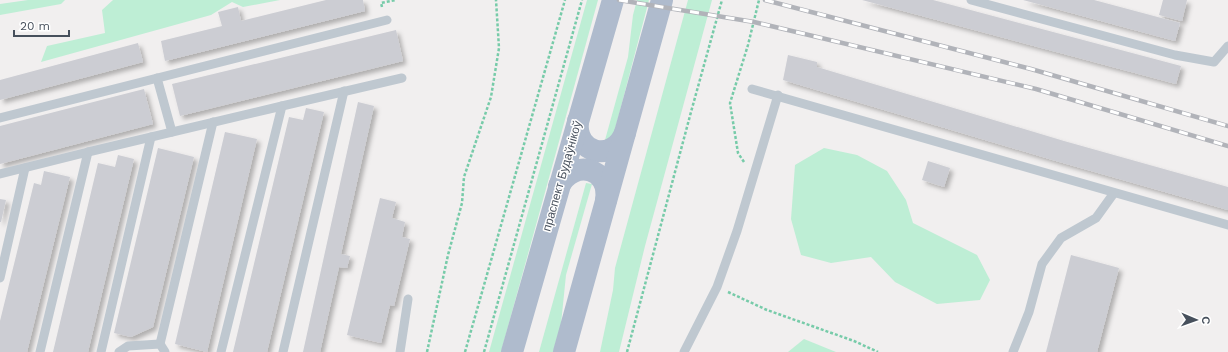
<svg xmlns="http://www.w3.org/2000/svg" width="1228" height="352" viewBox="0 0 1228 352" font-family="'Work Sans',sans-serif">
	<defs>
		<filter id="shadow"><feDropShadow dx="3.5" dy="3.5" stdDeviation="2" flood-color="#0004"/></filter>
	</defs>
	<rect width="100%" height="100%" fill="#f1efef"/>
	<g fill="#beeed5">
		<path d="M28 0H65L61 4 0 15V4Z"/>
		<path d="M113 0H280L243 7 232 2 211 15 41 62 47 46 105 33 102 10Z"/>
		<path d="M587 0H598L501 352H489Z"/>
		<path d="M637 0H649L612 141 605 140 628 57 633 15Z"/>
		<path d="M688 0H712L645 246 619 352H600L613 290 615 268Z"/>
		<path d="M824 148 857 155 887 171 906 200 913 223 977 255 990 280 980 300 937 304 895 282 871 257 831 263 801 255 791 219 795 165Z"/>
		<path d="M586 183 592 184 566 275 561 324 553 352H539Z"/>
		<path d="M804 339 836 352H788Z"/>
	</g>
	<g fill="#cccdd3" filter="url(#shadow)">
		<path d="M326 0H363L365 11 165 61 161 41 222 26 218 12 238 7 241 21Z"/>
		<path d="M862 0H933L1181 66 1176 84Z"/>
		<path d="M1023 0H1094L1180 23 1175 41Z"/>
		<path d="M1163 0H1187L1182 21 1159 15Z"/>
		<path d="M396 30 403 61 180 116 172 84Z"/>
		<path d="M138 43 143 62 0 100V80Z"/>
		<path d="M788 55 817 62V67L1064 141 1228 187V210L1056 161 783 80Z"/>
		<path d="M144 89 153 124 0 164V126Z"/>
		<path d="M358 102 374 106 341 254 350 256 347 268 339 267 320 352H303Z"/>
		<path d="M306 108 324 112 267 352H233L289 117 303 120Z"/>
		<path d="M225 132 257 139 207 352 175 344Z"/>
		<path d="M158 148 194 157 153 327 131 337 114 333Z"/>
		<path d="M118 155 134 159 88 352H53L98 163 115 167Z"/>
		<path d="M928 161 950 168 944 187 922 180Z"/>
		<path d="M44 171 70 177 27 352H0V321L34 183 41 185Z"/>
		<path d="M380 198 396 202 392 218 405 222 402 237 410 239 394 306 390 305 381 343 347 335Z"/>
		<path d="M0 199 6 200 1 222H0Z"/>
		<path d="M1071 255 1119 268 1097 352H1046Z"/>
	</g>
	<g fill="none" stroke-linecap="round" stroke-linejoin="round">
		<g stroke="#77cba9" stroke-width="2.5" stroke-dasharray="3 2" stroke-linecap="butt">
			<path d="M382 7 381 3 396 0"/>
			<path d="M744 162 738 153 730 103 748 45 759 0"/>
			<path d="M728 292 767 310 854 341 878 352"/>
			<path d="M427 352 448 255 462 203 464 177 491 97 499 48 496 0"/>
			<path d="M465 352 565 0"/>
			<path d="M484 352 582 0"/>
			<path d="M627 352 691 112 722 0"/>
		</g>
		<g stroke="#bfc8d0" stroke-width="9">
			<path d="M971 0 1175 55 1214 62 1228 46"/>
			<path d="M157 78 172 132"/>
			<path d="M752 89 1228 225"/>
			<path d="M282 106 402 78"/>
			<path d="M0 118 387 20"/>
			<path d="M88 152 282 106 221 352"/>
			<path d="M0 174 88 152 40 352"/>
			<path d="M0 278 25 168"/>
			<path d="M160 344 213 122"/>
			<path d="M101 352 151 137"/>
			<path d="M119 352 128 346 160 344 165 352"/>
			<path d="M283 352 344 91"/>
			<path d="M400 352 408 299"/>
			<path d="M684 352 717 287 737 231 778 95"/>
			<path d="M1013 352 1029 312 1042 264 1061 238 1096 218 1114 193"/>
		</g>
		<g stroke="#afbbcd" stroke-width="22">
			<path d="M578 121C574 154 613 163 625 133"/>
			<path d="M559 186C574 158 611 168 606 200"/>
			<path d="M512 352 613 0"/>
			<path d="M564 352 662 0"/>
		</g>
		<g stroke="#b1b3b9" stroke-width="4.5">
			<g id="rail">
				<path d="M619 0 754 22 1036 89 1228 146"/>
				<path d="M765 0 1031 69 1228 126"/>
			</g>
		</g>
		<use href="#rail" stroke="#fff" stroke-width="3" stroke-dasharray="9" stroke-linecap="butt"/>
	</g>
	<g text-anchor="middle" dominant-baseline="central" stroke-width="3" stroke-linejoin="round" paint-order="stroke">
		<g font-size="12" fill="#47505c" stroke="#fff">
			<text transform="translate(562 176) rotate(-74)">праспект Будаўнікоў</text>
		</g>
	</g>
	<g transform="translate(1196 320) rotate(92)" stroke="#ffffff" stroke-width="3" paint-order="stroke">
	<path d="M0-3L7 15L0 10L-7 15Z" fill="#47505c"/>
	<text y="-6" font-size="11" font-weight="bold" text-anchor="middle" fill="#47505c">С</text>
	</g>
	<path d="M14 30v6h55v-6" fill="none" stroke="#47505c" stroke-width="2"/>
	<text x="20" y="30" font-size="12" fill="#47505c" stroke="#ffffff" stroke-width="3" paint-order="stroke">20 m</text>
</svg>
